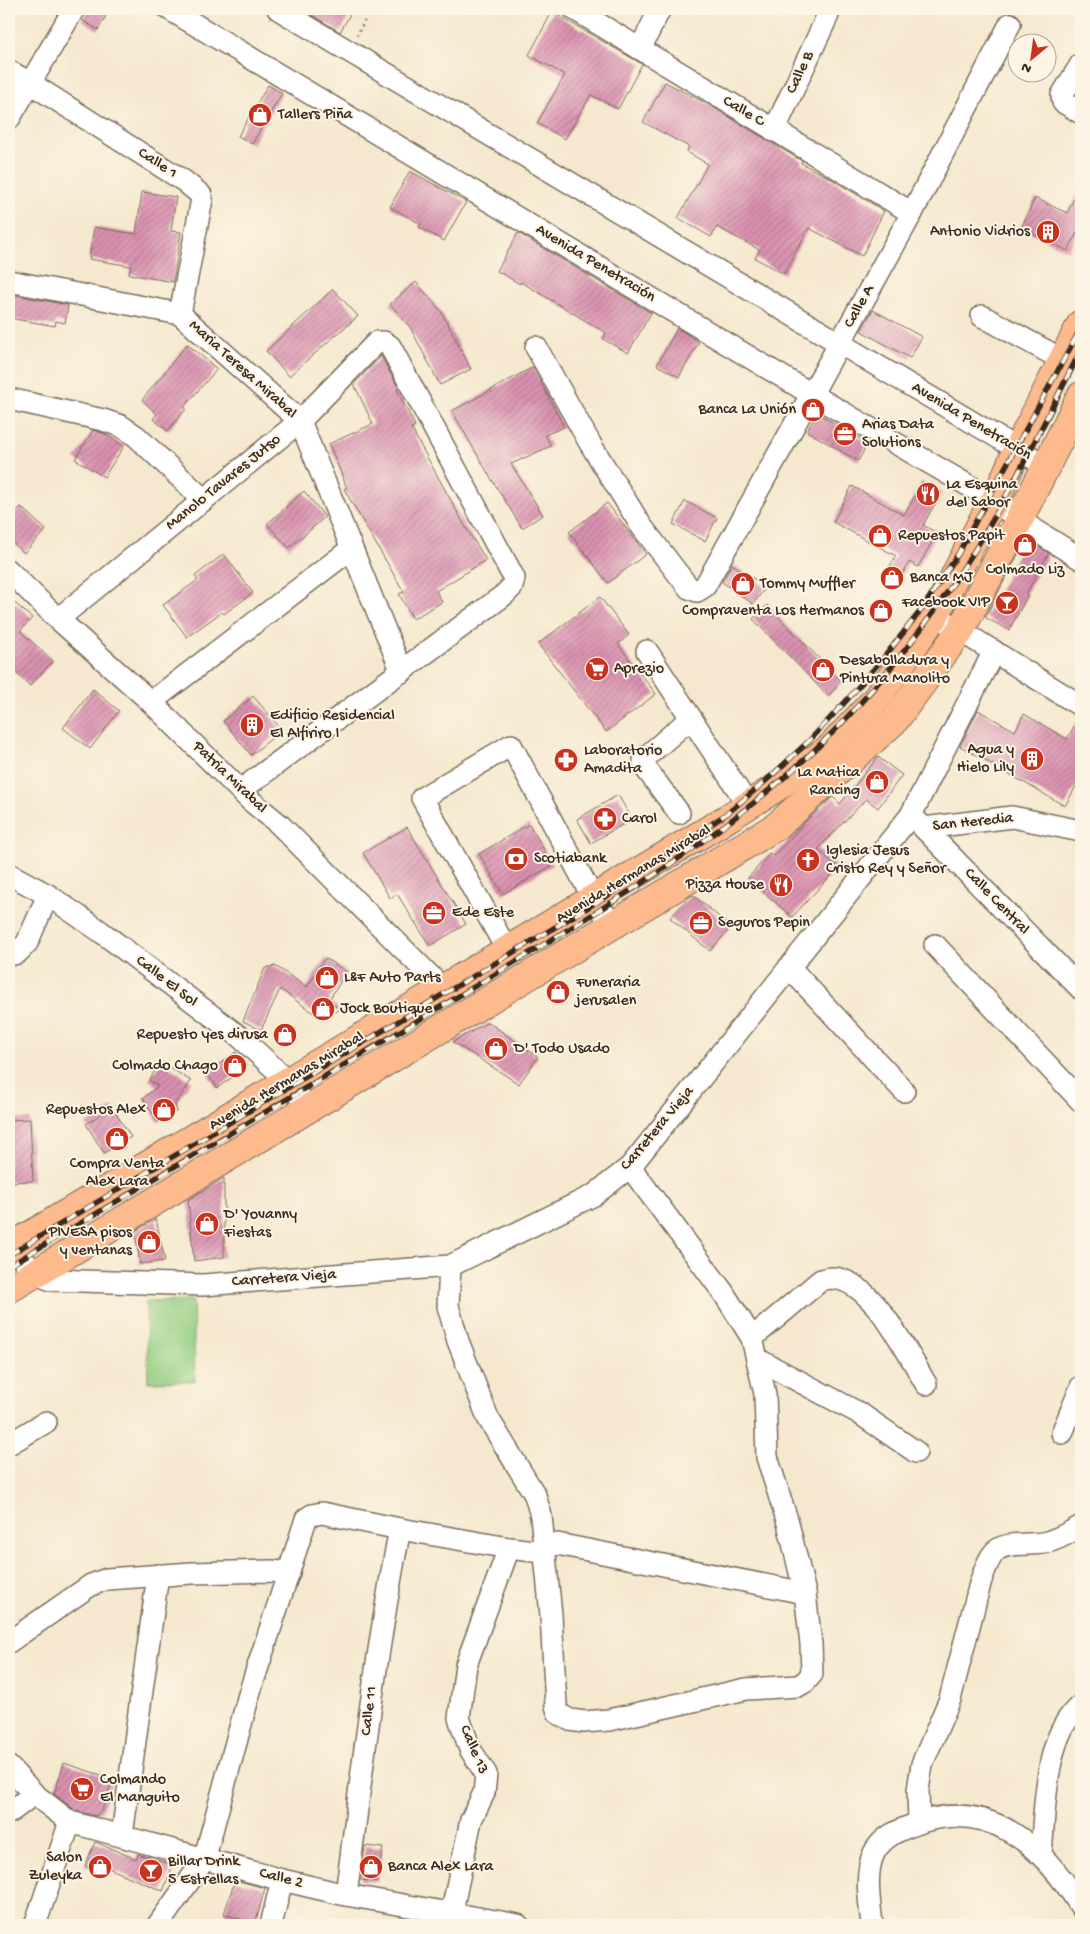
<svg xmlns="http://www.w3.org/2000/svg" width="1090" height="1934" viewBox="0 0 1090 1934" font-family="'Gochi Hand',sans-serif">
	<defs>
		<pattern id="building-hatch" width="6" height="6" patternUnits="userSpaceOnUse" patternTransform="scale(1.25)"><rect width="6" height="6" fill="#da91b0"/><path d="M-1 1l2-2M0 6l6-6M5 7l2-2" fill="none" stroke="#b2778f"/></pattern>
	</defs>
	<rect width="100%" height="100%" fill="#fcf5e5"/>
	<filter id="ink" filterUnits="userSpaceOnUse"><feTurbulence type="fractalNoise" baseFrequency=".02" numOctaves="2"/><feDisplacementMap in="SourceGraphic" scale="10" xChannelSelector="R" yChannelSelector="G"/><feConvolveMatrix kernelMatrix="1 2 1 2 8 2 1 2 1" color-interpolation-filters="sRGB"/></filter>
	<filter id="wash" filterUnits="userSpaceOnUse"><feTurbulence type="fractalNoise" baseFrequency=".0096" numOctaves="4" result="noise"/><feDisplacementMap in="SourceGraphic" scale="20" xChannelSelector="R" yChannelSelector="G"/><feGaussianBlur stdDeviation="1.12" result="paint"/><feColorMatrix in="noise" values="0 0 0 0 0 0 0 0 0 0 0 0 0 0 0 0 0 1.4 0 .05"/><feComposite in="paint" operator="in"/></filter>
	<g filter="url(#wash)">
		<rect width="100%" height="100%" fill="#f5e8ce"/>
		<path fill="#94ce82" stroke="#687c50" d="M193 1300 195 1381 148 1382 146 1301Z"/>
		<g id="blocks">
			<g fill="url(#building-hatch)">
				<path d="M87 9H99L107 14 98 30 82 20Z"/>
				<path d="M302 9H353L340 32Z"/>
				<path d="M552 12 642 64 618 109 591 95 565 139 537 123 565 75 529 55Z"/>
				<path d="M665 82 711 106 802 161 801 163 828 177 884 211 862 256 809 228 784 274 755 258 760 250 717 227 711 237 678 218 708 164 687 152 689 147 643 122Z"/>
				<path d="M268 85 282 93 252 144 238 136Z"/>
				<path d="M410 171 466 202 444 241 419 227 421 224 390 207Z"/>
				<path d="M1081 184V225L1068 251 1021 228 1035 198 1067 213Z"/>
				<path d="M142 192 176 197 171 231 181 232 173 282 129 274 131 266 89 259 94 227 136 234Z"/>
				<path d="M518 233 651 313 628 353 603 339 606 333 521 282 520 284 497 271Z"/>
				<path d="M416 282 441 311 471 369 440 385 410 327 390 304Z"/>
				<path d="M333 289 358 316 289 376 266 351Z"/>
				<path d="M9 294 68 305 65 323 56 321 55 326 9 318Z"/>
				<path d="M873 310 922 337 910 358 861 331Z"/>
				<path d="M677 328 699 342 679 377 657 365Z"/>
				<path d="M187 344 217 369 184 407 186 409 168 431 153 419 157 414 142 400Z"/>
				<path d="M381 356 399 389 397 390 415 426 411 428 465 526 486 560 436 591 442 602 413 619 399 594 404 592 344 489 347 488 329 444 373 424 354 384Z"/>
				<path d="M533 367 564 427 545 435 551 446 511 464 543 515 522 528 489 475 452 411Z"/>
				<path d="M817 413 868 443 858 461 807 431Z"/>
				<path d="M93 430 105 434 124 446 104 477 75 459Z"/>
				<path d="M922 482 941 493 923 525 937 533 918 567 909 562 895 588 882 580 896 556 833 522 852 486 904 515Z"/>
				<path d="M304 491 325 517 289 548 267 524Z"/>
				<path d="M685 501 717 518 705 541 673 524Z"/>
				<path d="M607 503 646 554 608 583 569 532Z"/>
				<path d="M21 507 46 530 24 553 9 539V520Z"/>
				<path d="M1026 539 1049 553 1026 594 1028 595 1009 630 986 618V616Z"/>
				<path d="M224 554 253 593 224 614 222 612 187 637 163 605 198 580 195 576Z"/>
				<path d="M732 564 766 587 753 604 722 582Z"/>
				<path d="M600 597 629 635 618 644 656 694 606 732 538 644Z"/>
				<path d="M9 598 32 618 20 631 53 661 30 686 9 666Z"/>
				<path d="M767 605 842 682 828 696 753 619Z"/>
				<path d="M93 689 119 711 90 749 63 728Z"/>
				<path d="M253 696 282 730 251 755 223 721Z"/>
				<path d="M978 710 1015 731 1024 714 1067 739 1079 718H1081V777L1065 806 960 746Z"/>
				<path d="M878 757 902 775 878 808 866 799 818 849 838 868 792 917 748 878 770 853 773 856 806 821 833 797 840 804Z"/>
				<path d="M618 795 632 819 591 843 577 819Z"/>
				<path d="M529 824 553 865 503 894 479 854Z"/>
				<path d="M407 827 466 924 430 946 397 894 390 898 363 853Z"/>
				<path d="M693 895 731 927 710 951 670 918 688 898Z"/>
				<path d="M325 958 347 972 328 1001 340 1009 322 1019 280 989 261 1030 243 1021 265 968 275 966 307 987Z"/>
				<path d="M488 1022 538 1057 519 1084 453 1042Z"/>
				<path d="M236 1052 247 1067 217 1088 207 1073Z"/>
				<path d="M161 1062 191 1081 175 1105 177 1111 158 1122 143 1098 158 1086 149 1080Z"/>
				<path d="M112 1107 131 1137 104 1153 86 1124Z"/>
				<path d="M30 1119 33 1181 9 1182V1120Z"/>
				<path d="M224 1178V1257L194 1261 188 1200Z"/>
				<path d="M156 1219 165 1261 140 1264 135 1231Z"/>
				<path d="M64 1763 113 1779 102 1810 96 1816 76 1811 54 1794Z"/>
				<path d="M95 1842 136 1859 138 1854 173 1865 163 1891 106 1867 103 1874 85 1866Z"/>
				<path d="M365 1846 383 1848 377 1882 361 1880Z"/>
				<path d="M235 1880 265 1888 255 1924 224 1914Z"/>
			</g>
		</g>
	</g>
	<g filter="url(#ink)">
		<use href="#blocks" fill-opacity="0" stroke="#7c6c5c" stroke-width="1"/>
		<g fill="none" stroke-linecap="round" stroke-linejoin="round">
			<g stroke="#7c6c5c" stroke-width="24">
				<g id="minor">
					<path d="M169 9 811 394 995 501 1019 520 1081 559"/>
					<path d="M278 9 1046 466"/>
					<path d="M574 9 912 213"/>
					<path d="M640 49 660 9"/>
					<path d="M1081 64 1062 95 1063 102 1081 113"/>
					<path d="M9 71 30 83 184 181 201 195 202 199 180 314"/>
					<path d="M9 119 74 9"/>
					<path d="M774 131 828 15"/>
					<path d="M9 281 180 314 300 421 402 672"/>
					<path d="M982 316 1063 360"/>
					<path d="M536 347 591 445 642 527 689 588 697 591 705 586 912 213 1010 24"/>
					<path d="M9 399 103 420 121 426 136 436 204 500"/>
					<path d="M9 571 58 619 151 702 251 801 279 824 444 990"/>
					<path d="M935 615 1081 706"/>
					<path d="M58 619 300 421 377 342H384L390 346 514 578 512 587 504 595 241 790"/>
					<path d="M647 651 748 805"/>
					<path d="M151 702 351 549"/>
					<path d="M679 813 644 766V761L647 756 691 718"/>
					<path d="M911 815 1081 989"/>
					<path d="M924 828 1012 817 1081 831"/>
					<path d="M9 874 48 895 100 931 240 1037 288 1081 308 1108"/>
					<path d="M935 945 1081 1101"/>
					<path d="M507 950 422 798 511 745 594 900 614 926"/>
					<path d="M9 955 17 953 27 943 48 895"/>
					<path d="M789 967 904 1091"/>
					<path d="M9 1241 34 1273 51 1280 203 1285 450 1266 594 1195 630 1167 911 815 994 651"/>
					<path d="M450 1266 448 1306 458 1341 488 1418 535 1495 541 1516 551 1615 556 1706 559 1714 570 1720 584 1722 609 1720 746 1689 798 1686 805 1682 812 1674 811 1644 805 1593 788 1523 767 1457 765 1394 752 1338 723 1292 630 1167"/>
					<path d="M752 1338 821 1280C865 1264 908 1354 926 1384"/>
					<path d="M757 1359 859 1413 916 1452"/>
					<path d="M1062 1433 1081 1387"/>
					<path d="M9 1444 46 1422"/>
					<path d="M9 1642 91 1585 107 1579 192 1573 272 1571 289 1573"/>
					<path d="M9 1767 34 1794 70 1822 282 1880 346 1895 518 1925"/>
					<path d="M9 1813 34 1794"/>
					<path d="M919 1823 918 1790 922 1764 950 1699 981 1580C985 1570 989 1556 997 1550 1007 1542 1030 1545 1043 1543 1057 1540 1069 1533 1081 1526"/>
					<path d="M122 1835 158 1575"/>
					<path d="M1041 1854C1045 1811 1044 1733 1081 1705"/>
					<path d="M346 1895C362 1772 376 1650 400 1529"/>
					<path d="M35 1925 70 1822"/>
					<path d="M158 1925 204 1860 250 1691 306 1519 312 1515 322 1513 400 1529 509 1548 534 1551 557 1544 805 1593"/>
					<path d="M271 1925 282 1880"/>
					<path d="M449 1925 471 1820 484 1793 486 1774 470 1749 459 1718 466 1665 509 1548"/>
					<path d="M872 1925C870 1903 864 1874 874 1853 882 1837 897 1831 913 1825 988 1795 1044 1847 1081 1907"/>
				</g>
			</g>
			<g stroke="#7c6c5c" stroke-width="30">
				<g id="major">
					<path d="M9 1248 715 826 777 787 829 749 876 699 935 615 985 516 995 501 1017 450 1081 324"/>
					<path d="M9 1289 777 826 895 720 960 631 1019 520 1081 396"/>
				</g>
			</g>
			<path stroke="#7c6c5c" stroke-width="3" stroke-dasharray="1 4" stroke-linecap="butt" d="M357 35 371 9"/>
			<use href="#minor" stroke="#fff" stroke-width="21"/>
			<use href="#major" stroke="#fcba8d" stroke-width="28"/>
			<g stroke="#3b2a1e" stroke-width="5.5">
				<g id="rail">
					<path d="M9 1255 607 896 729 812 769 778 809 741 847 700 885 656 922 609 958 554 1081 328"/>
					<path d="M9 1266C168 1171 328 1076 487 979 610 904 738 830 839 726 885 678 928 623 964 567 1009 498 1043 423 1081 350"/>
				</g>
			</g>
			<use href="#rail" stroke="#fcf5e5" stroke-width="4" stroke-dasharray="11" stroke-linecap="butt"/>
		</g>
	</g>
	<defs>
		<g id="shop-disc" transform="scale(1.25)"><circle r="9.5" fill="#c8321e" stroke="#fcf5e5"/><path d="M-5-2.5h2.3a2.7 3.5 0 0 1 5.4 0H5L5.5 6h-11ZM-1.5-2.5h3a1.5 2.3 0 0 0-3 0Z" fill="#fff"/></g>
		<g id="building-disc" transform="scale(1.25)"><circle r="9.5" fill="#c8321e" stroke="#fcf5e5"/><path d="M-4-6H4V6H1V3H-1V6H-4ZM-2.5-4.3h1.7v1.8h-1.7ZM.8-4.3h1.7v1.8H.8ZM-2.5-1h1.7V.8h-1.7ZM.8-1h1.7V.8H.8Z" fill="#fff"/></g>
		<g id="office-disc" transform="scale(1.25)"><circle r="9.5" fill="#c8321e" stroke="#fcf5e5"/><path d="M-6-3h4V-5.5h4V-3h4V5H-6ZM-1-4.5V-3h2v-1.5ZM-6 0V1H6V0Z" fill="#fff"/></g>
		<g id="restaurant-disc" transform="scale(1.25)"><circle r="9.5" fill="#c8321e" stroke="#fcf5e5"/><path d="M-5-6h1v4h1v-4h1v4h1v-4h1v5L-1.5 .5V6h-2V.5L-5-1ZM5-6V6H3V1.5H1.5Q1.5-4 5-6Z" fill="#fff"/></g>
		<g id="bar-disc" transform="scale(1.25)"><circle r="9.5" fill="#c8321e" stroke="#fcf5e5"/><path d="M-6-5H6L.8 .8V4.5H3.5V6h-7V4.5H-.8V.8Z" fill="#fff"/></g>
		<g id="supermarket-disc" transform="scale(1.25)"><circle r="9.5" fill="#c8321e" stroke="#fcf5e5"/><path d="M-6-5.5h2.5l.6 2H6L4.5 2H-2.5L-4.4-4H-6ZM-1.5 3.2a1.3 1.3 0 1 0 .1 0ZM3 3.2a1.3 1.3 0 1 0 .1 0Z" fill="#fff"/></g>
		<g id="pharmacy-disc" transform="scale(1.25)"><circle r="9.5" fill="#c8321e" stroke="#fcf5e5"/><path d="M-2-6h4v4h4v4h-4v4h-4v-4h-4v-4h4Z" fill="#fff"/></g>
		<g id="bank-disc" transform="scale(1.25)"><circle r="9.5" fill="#c8321e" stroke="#fcf5e5"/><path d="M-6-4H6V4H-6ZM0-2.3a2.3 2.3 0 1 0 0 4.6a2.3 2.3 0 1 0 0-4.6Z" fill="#fff"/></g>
		<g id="church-disc" transform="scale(1.25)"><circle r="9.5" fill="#c8321e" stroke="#fcf5e5"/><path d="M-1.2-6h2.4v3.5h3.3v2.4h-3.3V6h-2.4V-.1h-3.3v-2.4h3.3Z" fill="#fff"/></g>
	</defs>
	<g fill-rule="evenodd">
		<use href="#shop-disc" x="260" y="115"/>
		<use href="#building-disc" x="1048" y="232"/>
		<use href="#shop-disc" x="813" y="410"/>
		<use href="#office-disc" x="845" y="434"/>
		<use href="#restaurant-disc" x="928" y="494"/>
		<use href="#shop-disc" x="880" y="536"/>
		<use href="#shop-disc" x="1025" y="545"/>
		<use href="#shop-disc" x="892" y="578"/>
		<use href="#shop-disc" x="743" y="584"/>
		<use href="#bar-disc" x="1007" y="603"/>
		<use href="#shop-disc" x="881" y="611"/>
		<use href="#supermarket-disc" x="597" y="669"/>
		<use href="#shop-disc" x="823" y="670"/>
		<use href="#building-disc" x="252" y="725"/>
		<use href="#building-disc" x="1032" y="759"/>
		<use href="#pharmacy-disc" x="566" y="760"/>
		<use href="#shop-disc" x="877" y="782"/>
		<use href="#pharmacy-disc" x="605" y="819"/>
		<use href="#bank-disc" x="516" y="859"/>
		<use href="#church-disc" x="808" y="860"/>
		<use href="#restaurant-disc" x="781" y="885"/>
		<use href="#office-disc" x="434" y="913"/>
		<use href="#office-disc" x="701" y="923"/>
		<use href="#shop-disc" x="327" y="978"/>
		<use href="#shop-disc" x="558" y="992"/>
		<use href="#shop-disc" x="323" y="1009"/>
		<use href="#shop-disc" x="285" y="1035"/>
		<use href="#shop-disc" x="496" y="1049"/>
		<use href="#shop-disc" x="235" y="1066"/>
		<use href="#shop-disc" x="164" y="1110"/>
		<use href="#shop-disc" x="117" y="1139"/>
		<use href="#shop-disc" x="207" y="1224"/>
		<use href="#shop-disc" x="149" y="1242"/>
		<use href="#supermarket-disc" x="82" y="1789"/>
		<use href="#shop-disc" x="100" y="1867"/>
		<use href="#shop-disc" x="371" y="1867"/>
		<use href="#bar-disc" x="151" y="1871"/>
	</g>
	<g text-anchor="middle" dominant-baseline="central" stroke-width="4" stroke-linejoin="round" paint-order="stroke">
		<g font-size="16" fill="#3b2a1e" stroke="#fcf5e5">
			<text transform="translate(801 73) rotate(-65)">Calle B</text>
			<text transform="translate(743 112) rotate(31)">Calle C</text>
			<text transform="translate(157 164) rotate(33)">Calle 1</text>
			<text transform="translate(595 264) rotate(31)">Avenida Penetración</text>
			<text transform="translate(860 307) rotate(-61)">Calle A</text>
			<text transform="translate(242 370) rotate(42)">Maria Teresa Mirabal</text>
			<text transform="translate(971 422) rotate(31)">Avenida Penetración</text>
			<text transform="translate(224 483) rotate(-39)">Manolo Tavares Jutso</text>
			<text transform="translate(229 778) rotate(44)">Patria Mirabal</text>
			<text transform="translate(973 823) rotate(-6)">San Heredia</text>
			<text transform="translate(634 875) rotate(-31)">Avenida Hermanas Mirabal</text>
			<text transform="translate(996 902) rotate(46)">Calle Central</text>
			<text transform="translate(166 982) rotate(38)">Calle El Sol</text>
			<text transform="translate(287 1082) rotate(-31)">Avenida Hermanas Mirabal</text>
			<text transform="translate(658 1129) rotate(-50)">Carretera Vieja</text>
			<text transform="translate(284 1279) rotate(-4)">Carretera Vieja</text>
			<text transform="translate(370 1711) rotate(-83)">Calle 11</text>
			<text transform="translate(473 1750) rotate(67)">Calle 13</text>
			<text transform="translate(281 1879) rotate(14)">Calle 2</text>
		</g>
		<g font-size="16" fill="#3b2a1e" stroke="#fcf5e5" text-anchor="start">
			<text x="278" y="115">Tallers Piña</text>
			<text x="1030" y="232" text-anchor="end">Antonio Vidrios</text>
			<text x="796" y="410" text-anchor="end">Banca La Unión</text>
			<text x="862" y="425">Arias Data<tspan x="862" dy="18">Solutions</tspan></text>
			<text x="946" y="485">La Esquina<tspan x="946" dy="18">del Sabor</tspan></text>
			<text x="898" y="536">Repuestos Papit</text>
			<text x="1025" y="570" text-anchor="middle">Colmado Liz</text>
			<text x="910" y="578">Banca MJ</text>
			<text x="760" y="584">Tommy Muffler</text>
			<text x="990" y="603" text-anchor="end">Facebook VIP</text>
			<text x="864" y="611" text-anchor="end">Compraventa Los Hermanos</text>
			<text x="840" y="661">Desabolladura y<tspan x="840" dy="18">Pintura Manolito</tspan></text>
			<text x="614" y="669">Aprezio</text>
			<text x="270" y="716">Edificio Residencial<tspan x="270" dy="18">El Alfiriro I</tspan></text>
			<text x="1014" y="750" text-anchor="end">Agua y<tspan x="1014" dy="18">Hielo Lily</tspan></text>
			<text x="584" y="751">Laboratorio<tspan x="584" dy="18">Amadita</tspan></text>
			<text x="860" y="773" text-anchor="end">La Matica<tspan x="860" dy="18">Rancing</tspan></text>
			<text x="622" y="819">Carol</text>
			<text x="826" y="851">Iglesia Jesus<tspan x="826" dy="18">Cristo Rey y Señor</tspan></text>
			<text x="534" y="859">Scotiabank</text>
			<text x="764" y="885" text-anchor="end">Pizza House</text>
			<text x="452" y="913">Ede Este</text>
			<text x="718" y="923">Seguros Pepin</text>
			<text x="344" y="978">L&amp;F Auto Parts</text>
			<text x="576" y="983">Funeraria<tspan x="576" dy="18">jerusalen</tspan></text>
			<text x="340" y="1009">Jock Boutique</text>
			<text x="268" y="1035" text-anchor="end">Repuesto yes dirusa</text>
			<text x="514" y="1049">D' Todo Usado</text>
			<text x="218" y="1066" text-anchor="end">Colmado Chago</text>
			<text x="146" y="1110" text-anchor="end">Repuestos Alex</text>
			<text x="117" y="1164" text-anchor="middle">Compra Venta<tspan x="117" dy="18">Alex Lara</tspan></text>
			<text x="224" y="1215">D' Yovanny<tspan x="224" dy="18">Fiestas</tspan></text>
			<text x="132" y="1233" text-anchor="end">PIVESA pisos<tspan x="132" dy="18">y ventanas</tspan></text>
			<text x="100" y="1780">Colmando<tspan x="100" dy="18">El Manguito</tspan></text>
			<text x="82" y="1858" text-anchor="end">Salon<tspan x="82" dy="18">Zuleyka</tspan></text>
			<text x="168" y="1862">Billar Drink<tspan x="168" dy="18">5 Estrellas</tspan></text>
			<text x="388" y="1867">Banca Alex Lara</text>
		</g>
	</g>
	<rect width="1090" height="1934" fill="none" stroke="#fcf5e5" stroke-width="30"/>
	<g transform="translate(1032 58) rotate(209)"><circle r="24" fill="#fcf5e5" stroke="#afa495"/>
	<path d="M0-4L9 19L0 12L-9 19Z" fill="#c8321e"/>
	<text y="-8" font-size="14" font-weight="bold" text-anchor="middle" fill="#3b2a1e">N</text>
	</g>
</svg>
